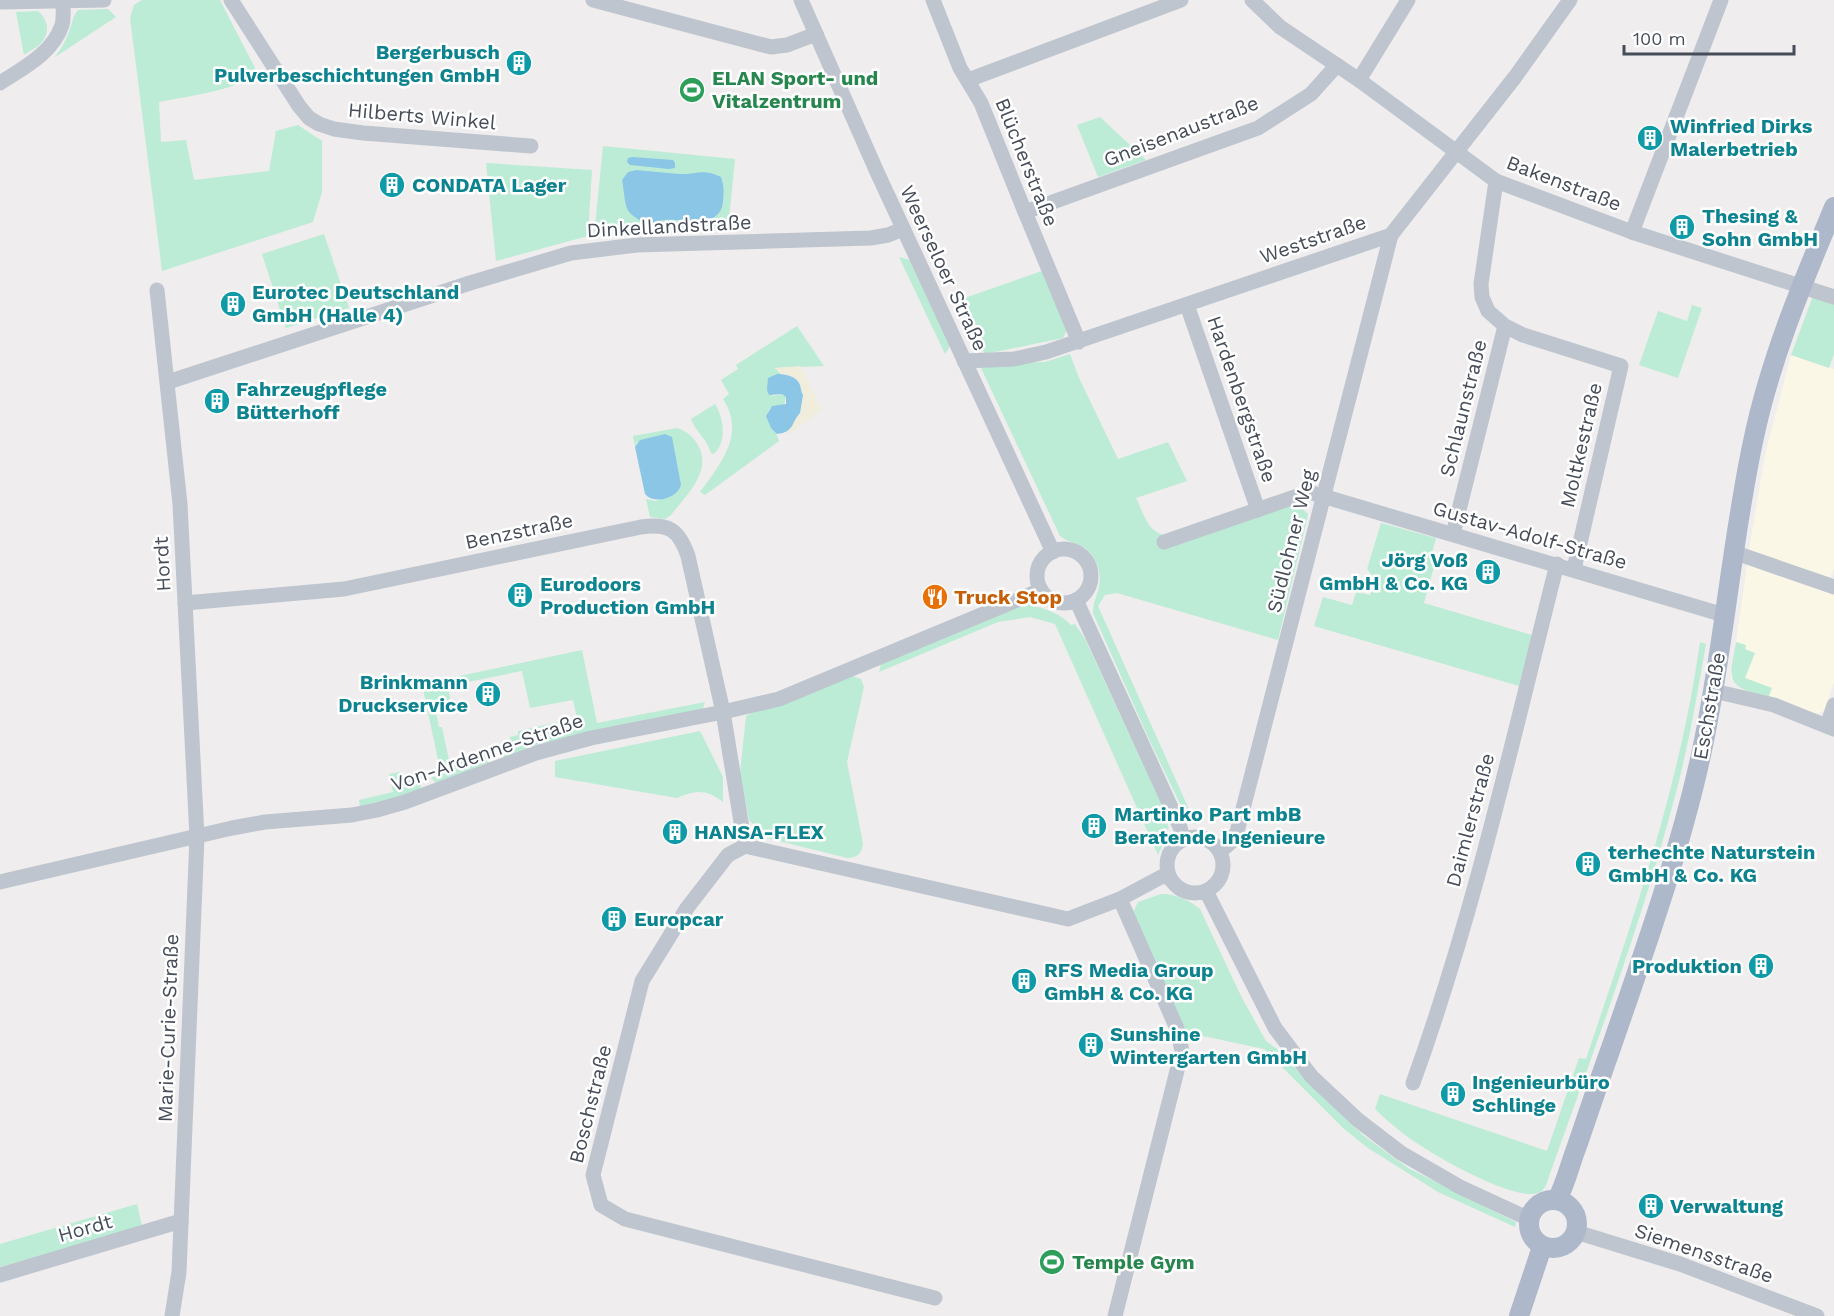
<svg xmlns="http://www.w3.org/2000/svg" width="1834" height="1316" viewBox="0 0 1834 1316" font-family="'Work Sans',sans-serif">
	<rect width="100%" height="100%" fill="#efeded"/>
	<g fill="#faf7e6">
		<path d="M1791 355 1834 369V568L1829 583 1748 555 1765 455Z"/>
		<path d="M1748 559 1834 589V682L1825 710 1820 713 1812 714 1746 690 1735 683 1731 676Z"/>
	</g>
	<g fill="#bcecd6">
		<path d="M142 0H220L258 74C227 92 193 95 159 102L161 142 186 140 194 180 269 171 276 131 298 125 322 141V192L313 222 162 271 130 18 134 5Z"/>
		<path d="M108 9 116 17 55 57C60 50 65 43 68 34 72 26 72 17 78 10Z"/>
		<path d="M38 11C48 20 51 32 41 43 37 48 29 51 24 55L16 12Z"/>
		<path d="M1100 117 1146 160 1098 177 1077 125Z"/>
		<path d="M603 146 735 159 728 229 648 230 594 236Z"/>
		<path d="M486 163 592 170 588 236 496 261Z"/>
		<path d="M324 234 349 308 286 328 262 254Z"/>
		<path d="M899 257 910 260 949 344V348L945 354Z"/>
		<path d="M1042 271 1067 330 1063 338 985 354 959 300Z"/>
		<path d="M1813 296 1834 303V354L1829 368 1791 355Z"/>
		<path d="M1692 305 1702 308 1678 378 1639 365 1658 311 1687 321Z"/>
		<path d="M797 326 824 366 775 368 781 374H777L772 396 782 394 786 397 784 405 770 408 768 412 779 441 705 495 700 492C721 463 746 434 723 399L729 394 721 380 738 369 736 365Z"/>
		<path d="M1070 354 1079 378 1118 459 1168 442 1187 481 1136 498C1143 512 1148 533 1165 535L1287 506C1296 509 1303 506 1308 515L1278 640 1117 593 1105 595 1098 606 1196 825 1187 818 1182 808 1148 737 1093 613C1093 605 1095 601 1097 594 1103 578 1099 560 1086 549 1079 543 1068 543 1060 536L981 368 989 363 1045 362Z"/>
		<path d="M715 404C724 418 727 442 714 454L711 453C707 439 695 431 691 419Z"/>
		<path d="M677 428C686 431 691 435 696 442 715 469 687 494 671 515L665 519 650 517 646 499 655 501 670 496 637 442 635 447 633 436Z"/>
		<path d="M1381 523 1436 538 1431 557 1436 559 1424 603 1532 635 1519 686 1314 626 1323 597 1352 605 1356 592 1370 595 1375 580 1367 569Z"/>
		<path d="M1028 603 1031 606C1044 607 1062 615 1071 625L1075 624 1085 639 1161 803 1169 829 1164 830 1165 840 1158 855 1055 624 1030 617 998 622 879 672 882 661Z"/>
		<path d="M1700 642 1706 644C1697 696 1688 749 1674 800 1639 931 1591 1058 1546 1185 1544 1188 1543 1191 1540 1192 1521 1204 1444 1161 1426 1149 1408 1138 1390 1124 1375 1109L1380 1094 1547 1151 1579 1058 1586 1059C1632 922 1680 786 1700 642Z"/>
		<path d="M1736 642 1746 645 1745 649 1755 653 1745 678 1772 688 1768 698C1757 694 1734 690 1732 676 1730 668 1735 650 1736 642Z"/>
		<path d="M582 650 597 723 705 702 702 711 568 737 536 745 503 758 498 752V749L511 743 510 737 518 735V731L577 718 573 700 530 708 522 671 448 686 451 705 435 708 439 727H442L449 760 486 753 488 755 489 763 436 783 431 778 441 774 422 684Z"/>
		<path d="M852 676 861 679 864 687 847 762 863 843C862 853 858 858 847 858L767 838 749 820 740 773 746 716 752 713Z"/>
		<path d="M700 731 723 777V802C706 789 696 790 677 798L555 777V761Z"/>
		<path d="M400 772 401 776 420 772 422 781 420 790 360 808 359 800 393 792 389 774Z"/>
		<path d="M1161 894C1174 893 1191 901 1200 909L1242 998 1266 1041 1277 1049 1323 1097 1364 1136 1408 1168 1516 1222 1515 1227 1438 1192 1368 1148 1343 1128 1264 1049 1184 1032 1132 915 1138 902Z"/>
		<path d="M137 1204 142 1226 0 1267V1244Z"/>
	</g>
	<path fill="#f0eddd" d="M801 366 822 410 789 434 786 431C800 422 801 398 800 383L791 376 781 374 775 368Z"/>
	<g fill="#8bc6e7">
		<path d="M633 157 673 160 675 163V168L669 169 630 165 627 162 628 158Z"/>
		<path d="M636 170C650 171 665 173 679 174 697 175 702 168 721 177 724 186 724 192 723 201 721 230 685 218 664 220 658 221 652 223 646 224 641 221 634 217 630 213 624 207 624 188 622 180L628 172Z"/>
		<path d="M777 374C785 374 797 376 800 385 801 388 801 392 803 395L800 413C791 422 795 432 777 434L771 428 766 416 772 406 786 404V397L782 394 769 395 767 390 768 378Z"/>
		<path d="M665 434 672 437 681 485C678 498 654 505 645 494L635 447 640 440Z"/>
	</g>
	<g fill="none" stroke-linecap="round" stroke-linejoin="round">
		<g stroke="#bec5ce" stroke-width="15">
			<path d="M231 0 299 106 309 118 319 124 334 129 363 133 531 146"/>
			<path d="M593 0 771 47 787 45 816 34"/>
			<path d="M801 0 877 172 1053 552"/>
			<path d="M933 0 960 68 981 103 1025 212 1079 342"/>
			<path d="M1252 0 1280 27 1359 80 1496 181 1632 232 1834 297"/>
			<path d="M0 2 104 0"/>
			<path d="M968 80 1181 0"/>
			<path d="M1359 80 1408 0"/>
			<path d="M0 83C23 68 53 53 62 25 64 18 63 9 63 2"/>
			<path d="M1496 181 1481 284 1482 297 1488 311 1505 326 1523 335 1621 366 1574 569"/>
			<path d="M1025 212 1258 128 1311 94 1337 65"/>
			<path d="M1632 232 1721 0"/>
			<path d="M157 290 180 504 197 837 179 1272 172 1316"/>
			<path d="M1187 305 1258 510"/>
			<path d="M964 361 1014 359 1046 352 1391 235 1515 77 1570 0"/>
			<path d="M168 382 470 283 571 253 637 245 871 238 888 235 903 229"/>
			<path d="M1453 534 1505 326"/>
			<path d="M1164 542 1309 492 1724 615"/>
			<circle cx="1064" cy="576" r="27"/>
			<path d="M1733 552 1834 587"/>
			<path d="M1076 600 1180 827 1183 839"/>
			<path d="M185 603 344 589 641 527C669 523 679 530 688 556L723 712 745 846"/>
			<path d="M1714 691 1774 705 1834 729"/>
			<path d="M1827 726 1834 705"/>
			<circle cx="1195" cy="865" r="28"/>
			<path d="M1220 852 1231 842 1237 832 1391 235"/>
			<path d="M0 882 232 828 265 822 352 815 377 810 405 802 536 753 591 738 723 712 779 699 1041 590"/>
			<path d="M1206 891 1275 1028 1312 1077 1358 1120 1401 1153 1460 1187 1529 1219"/>
			<path d="M1413 1083C1474 914 1513 738 1557 564"/>
			<path d="M1576 1232 1680 1264 1817 1316"/>
			<path d="M0 1275 181 1221"/>
			<path d="M935 1298 625 1219 601 1205 593 1175 642 981 687 908 728 855 745 846 1068 919 1120 899 1161 877 1169 876"/>
			<path d="M1115 1316 1182 1051 1178 1031 1120 899"/>
		</g>
		<g stroke="#adb8cb" stroke-width="20">
			<circle cx="1553" cy="1224" r="24"/>
			<path d="M1557 1200C1566 1183 1570 1164 1577 1146 1588 1114 1599 1081 1611 1048 1644 952 1679 855 1701 755 1724 650 1731 542 1754 437 1771 357 1803 282 1834 207"/>
			<path d="M1519 1316 1542 1247"/>
		</g>
	</g>
	<defs>
		<g id="building-disc" transform="scale(1.35)"><circle r="9.5" fill="#0f9aa8" stroke="#fff"/><path d="M-4-6H4V6H1V3H-1V6H-4ZM-2.5-4.3h1.7v1.8h-1.7ZM.8-4.3h1.7v1.8H.8ZM-2.5-1h1.7V.8h-1.7ZM.8-1h1.7V.8H.8Z" fill="#fff"/></g>
		<g id="stadium-disc" transform="scale(1.35)"><circle r="9.5" fill="#2e9e5b" stroke="#fff"/><path d="M0-5a6.5 5 0 1 0 0 10a6.5 5 0 1 0 0-10ZM-3.5-1.8h7v3.6h-7Z" fill="#fff"/></g>
		<g id="restaurant-disc" transform="scale(1.35)"><circle r="9.5" fill="#e8710a" stroke="#fff"/><path d="M-5-6h1v4h1v-4h1v4h1v-4h1v5L-1.5 .5V6h-2V.5L-5-1ZM5-6V6H3V1.5H1.5Q1.5-4 5-6Z" fill="#fff"/></g>
	</defs>
	<g fill-rule="evenodd">
		<use href="#building-disc" x="519" y="63"/>
		<use href="#stadium-disc" x="692" y="90"/>
		<use href="#building-disc" x="1650" y="138"/>
		<use href="#building-disc" x="392" y="185"/>
		<use href="#building-disc" x="1682" y="227"/>
		<use href="#building-disc" x="233" y="304"/>
		<use href="#building-disc" x="217" y="401"/>
		<use href="#building-disc" x="1488" y="572"/>
		<use href="#building-disc" x="520" y="595"/>
		<use href="#restaurant-disc" x="935" y="597"/>
		<use href="#building-disc" x="488" y="694"/>
		<use href="#building-disc" x="1094" y="826"/>
		<use href="#building-disc" x="675" y="832"/>
		<use href="#building-disc" x="1588" y="864"/>
		<use href="#building-disc" x="614" y="919"/>
		<use href="#building-disc" x="1761" y="966"/>
		<use href="#building-disc" x="1024" y="981"/>
		<use href="#building-disc" x="1091" y="1045"/>
		<use href="#building-disc" x="1453" y="1094"/>
		<use href="#building-disc" x="1651" y="1206"/>
		<use href="#stadium-disc" x="1052" y="1262"/>
	</g>
	<g text-anchor="middle" dominant-baseline="central" stroke-width="5" stroke-linejoin="round" paint-order="stroke">
		<g font-size="20" font-weight="bold" fill="#0d838f" stroke="#fff" text-anchor="start">
			<text x="500" y="52" text-anchor="end">Bergerbusch<tspan x="500" dy="23">Pulverbeschichtungen GmbH</tspan></text>
			<text x="1670" y="126">Winfried Dirks<tspan x="1670" dy="23">Malerbetrieb</tspan></text>
			<text x="412" y="185">CONDATA Lager</text>
			<text x="1702" y="216">Thesing &amp;<tspan x="1702" dy="23">Sohn GmbH</tspan></text>
			<text x="252" y="292">Eurotec Deutschland<tspan x="252" dy="23">GmbH (Halle 4)</tspan></text>
			<text x="236" y="389">Fahrzeugpflege<tspan x="236" dy="23">Bütterhoff</tspan></text>
			<text x="1468" y="560" text-anchor="end">Jörg Voß<tspan x="1468" dy="23">GmbH &amp; Co. KG</tspan></text>
			<text x="540" y="584">Eurodoors<tspan x="540" dy="23">Production GmbH</tspan></text>
			<text x="468" y="682" text-anchor="end">Brinkmann<tspan x="468" dy="23">Druckservice</tspan></text>
			<text x="1114" y="814">Martinko Part mbB<tspan x="1114" dy="23">Beratende Ingenieure</tspan></text>
			<text x="694" y="832">HANSA-FLEX</text>
			<text x="1608" y="852">terhechte Naturstein<tspan x="1608" dy="23">GmbH &amp; Co. KG</tspan></text>
			<text x="634" y="919">Europcar</text>
			<text x="1742" y="966" text-anchor="end">Produktion</text>
			<text x="1044" y="970">RFS Media Group<tspan x="1044" dy="23">GmbH &amp; Co. KG</tspan></text>
			<text x="1110" y="1034">Sunshine<tspan x="1110" dy="23">Wintergarten GmbH</tspan></text>
			<text x="1472" y="1082">Ingenieurbüro<tspan x="1472" dy="23">Schlinge</tspan></text>
			<text x="1670" y="1206">Verwaltung</text>
		</g>
		<g font-size="20" font-weight="bold" fill="#27864d" stroke="#fff" text-anchor="start">
			<text x="712" y="78">ELAN Sport- und<tspan x="712" dy="23">Vitalzentrum</tspan></text>
			<text x="1072" y="1262">Temple Gym</text>
		</g>
		<g font-size="20" fill="#464d59" stroke="#fff">
			<text transform="translate(422 116) rotate(5)">Hilberts Winkel</text>
			<text transform="translate(1181 131) rotate(-21)">Gneisenaustraße</text>
			<text transform="translate(1027 162) rotate(68)">Blücherstraße</text>
			<text transform="translate(1564 183) rotate(21)">Bakenstraße</text>
			<text transform="translate(669 226) rotate(-3)">Dinkellandstraße</text>
			<text transform="translate(1313 239) rotate(-19)">Weststraße</text>
			<text transform="translate(944 268) rotate(65)">Weerseloer Straße</text>
			<text transform="translate(1242 399) rotate(71)">Hardenbergstraße</text>
			<text transform="translate(1463 408) rotate(-76)">Schlaunstraße</text>
			<text transform="translate(1581 445) rotate(-77)">Moltkestraße</text>
			<text transform="translate(519 531) rotate(-12)">Benzstraße</text>
			<text transform="translate(1530 535) rotate(16)">Gustav-Adolf-Straße</text>
			<text transform="translate(1291 541) rotate(-76)">Südlohner Weg</text>
			<text transform="translate(162 564) rotate(-93)">Hordt</text>
			<text transform="translate(1709 706) rotate(-80)">Eschstraße</text>
			<text transform="translate(487 752) rotate(-19)">Von-Ardenne-Straße</text>
			<text transform="translate(1470 820) rotate(-75)">Daimlerstraße</text>
			<text transform="translate(168 1028) rotate(-88)">Marie-Curie-Straße</text>
			<text transform="translate(590 1104) rotate(-76)">Boschstraße</text>
			<text transform="translate(85 1228) rotate(-16)">Hordt</text>
			<text transform="translate(1704 1253) rotate(19)">Siemensstraße</text>
		</g>
		<g font-size="20" font-weight="bold" fill="#c56008" stroke="#fff" text-anchor="start">
			<text x="954" y="597">Truck Stop</text>
		</g>
	</g>
	<path d="M1624 45v9h170v-9" fill="none" stroke="#464d59" stroke-width="3"/>
	<text x="1633" y="45" font-size="18" fill="#464d59" stroke="#ffffff" stroke-width="4.5" paint-order="stroke">100 m</text>
</svg>
